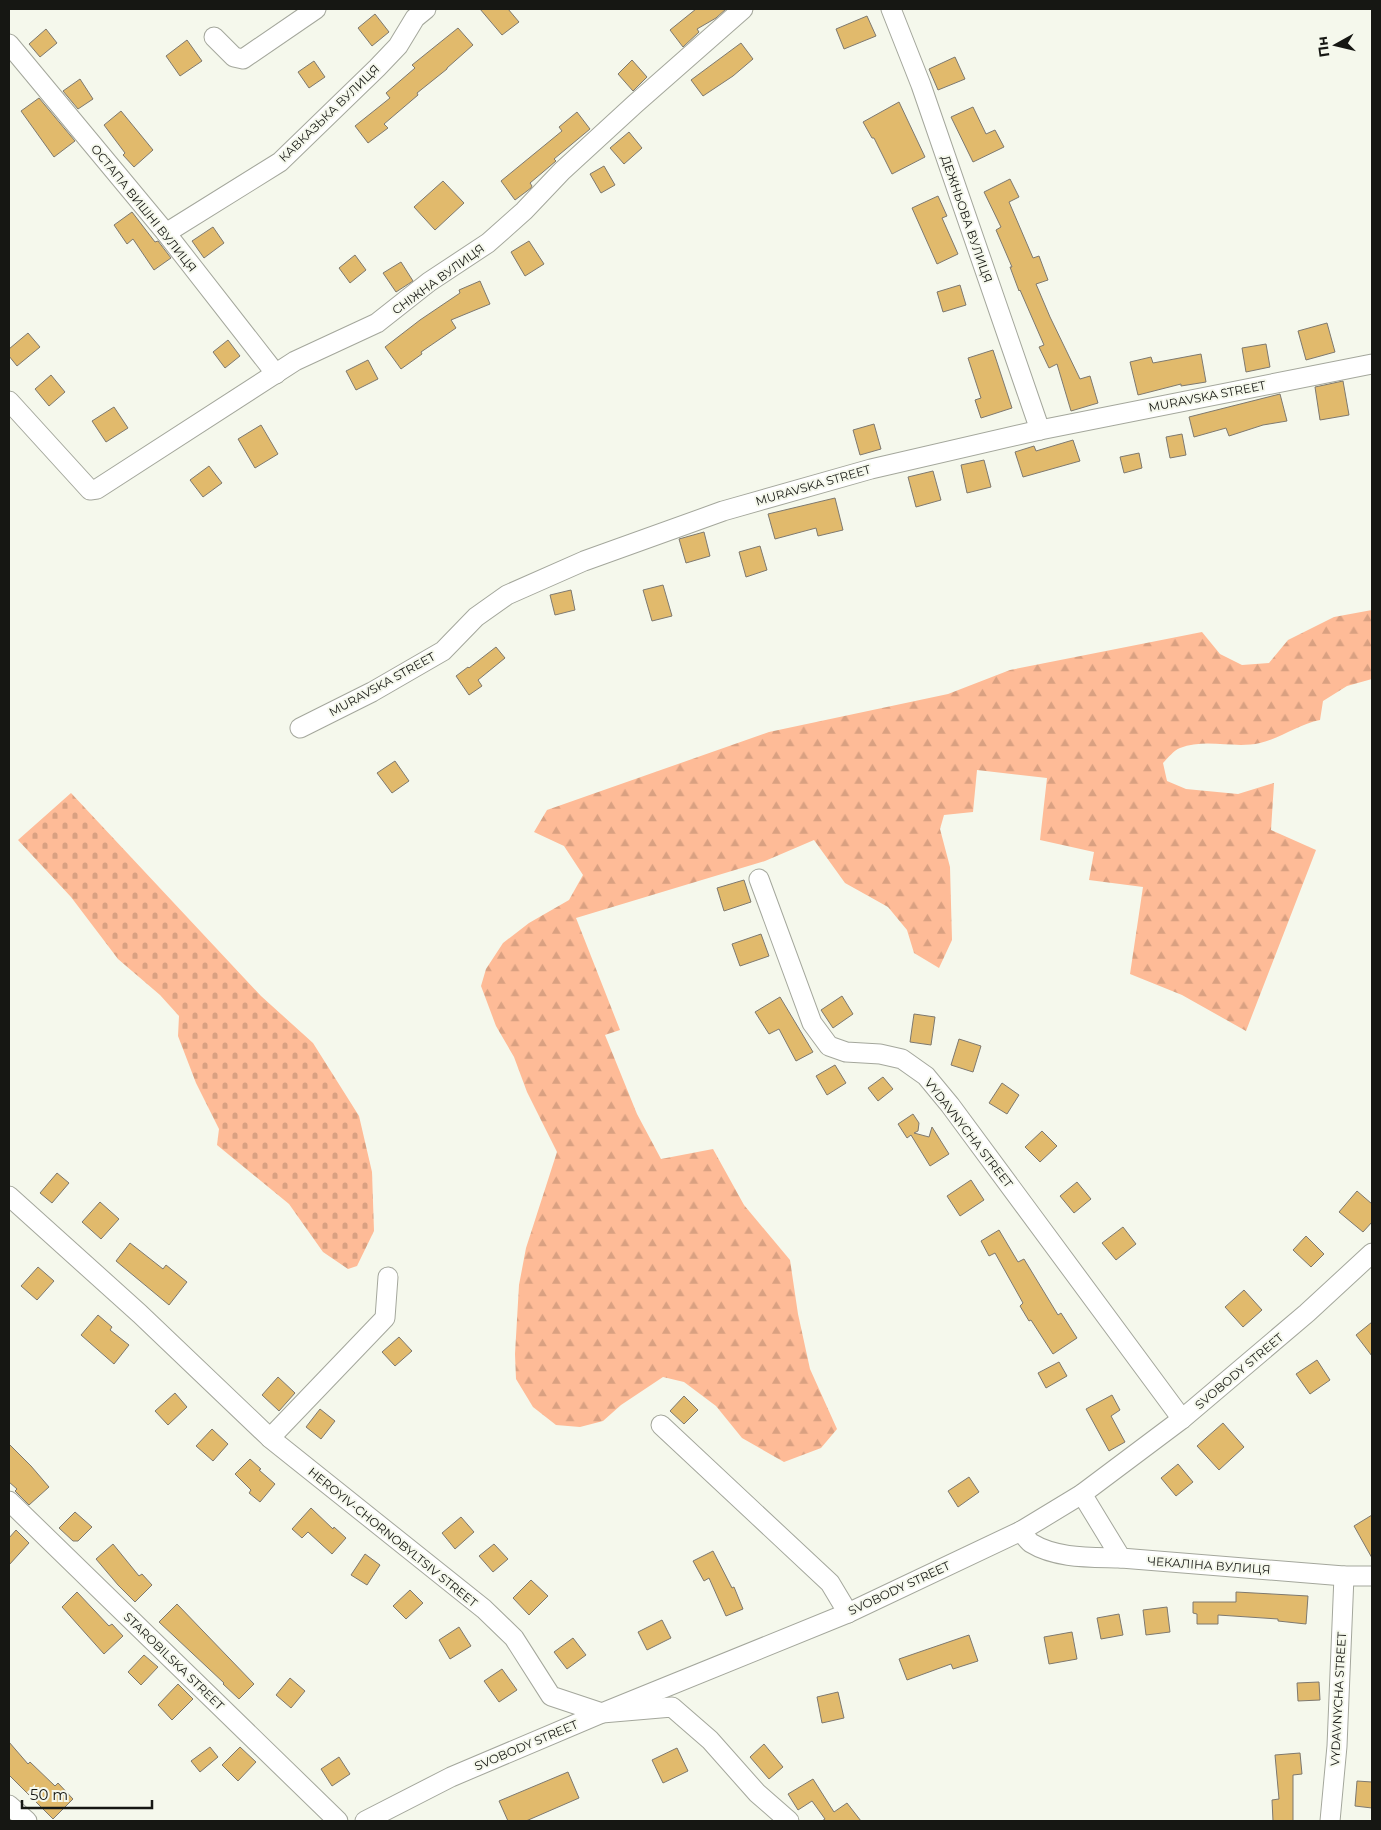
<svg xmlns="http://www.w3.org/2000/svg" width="1381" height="1830" viewBox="0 0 1381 1830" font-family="Montserrat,sans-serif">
	<defs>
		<pattern id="forest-firs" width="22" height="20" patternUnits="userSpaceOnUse" patternTransform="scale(1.25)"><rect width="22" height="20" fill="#febb97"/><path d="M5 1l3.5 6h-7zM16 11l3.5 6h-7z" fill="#d9a081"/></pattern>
		<pattern id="cemetery-stones" width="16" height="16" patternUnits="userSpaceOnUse" patternTransform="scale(1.25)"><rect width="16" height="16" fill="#febb97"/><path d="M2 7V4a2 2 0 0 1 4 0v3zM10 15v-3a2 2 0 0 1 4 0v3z" fill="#d9a081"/></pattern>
	</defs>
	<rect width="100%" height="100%" fill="#f5f8ec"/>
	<path fill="url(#forest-firs)" d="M1372 610V679L1347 686 1323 701 1320 720C1299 724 1281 738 1260 743 1234 749 1206 738 1180 748 1174 750 1168 758 1163 763L1167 781 1186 789 1238 794 1274 783 1271 830 1316 850 1246 1031 1182 995 1130 974 1143 887 1089 880 1094 852 1040 840 1047 778 977 770 973 812 944 815 940 829 950 867 952 940 939 968 914 953 907 930 888 907 845 883 814 840 765 861 576 918 620 1030 605 1035 637 1114 661 1159 713 1149 744 1205 790 1260 798 1314 810 1369 837 1429 821 1448 784 1462 742 1438 716 1406 684 1382 663 1377 621 1405 603 1421 580 1427 556 1425 533 1407 516 1379 515 1354 519 1285 526 1248 557 1152 527 1092 514 1057 496 1026 481 986 486 969 503 943 529 923 569 900 583 875 564 846 534 832 547 810 769 732 948 694 1010 670 1202 632 1220 654 1242 665 1269 663 1288 640 1334 617Z"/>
	<path fill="url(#cemetery-stones)" d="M71 793 261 996 313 1043 359 1116 372 1172 374 1231 357 1266 348 1269 323 1252 289 1204 217 1145 219 1129 196 1083 178 1036 179 1016 160 995 118 959 71 897 18 840Z"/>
	<g fill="#e1ba6c" stroke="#7e796f">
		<path d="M480 9H508L519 22 502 35Z"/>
		<path d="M696 9H726L716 18 697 29 699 32 683 47 670 30Z"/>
		<path d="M375 14 389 32 372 46 358 28Z"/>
		<path d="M867 16 876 36 844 49 836 29Z"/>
		<path d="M458 28 473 45 447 68V69L417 93 418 95 384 124 388 128 368 143 355 126 390 98 386 93 415 68 412 65Z"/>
		<path d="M46 29 57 43 40 57 29 44Z"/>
		<path d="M187 40 202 61 180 76 166 56Z"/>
		<path d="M741 43 753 59 733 76 703 96 691 80Z"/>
		<path d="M955 57 965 79 938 90 929 69Z"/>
		<path d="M632 60 647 77 633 91 618 74Z"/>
		<path d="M314 61 325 77 309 88 298 72Z"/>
		<path d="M80 79 93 99 78 109 63 91Z"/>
		<path d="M39 98 75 141 54 157 21 111Z"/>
		<path d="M899 102 925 157 892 174 874 138H872L863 122Z"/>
		<path d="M973 107 986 134 995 130 1004 147 973 162 951 117Z"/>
		<path d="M121 111 153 150 134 167 123 155 125 153 104 125Z"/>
		<path d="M577 112 590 129 554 159 556 161 530 183 532 186 531 188 515 200 501 181 562 131 559 127Z"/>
		<path d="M629 132 642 148 624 164 610 148Z"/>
		<path d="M604 166 615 185 601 193 590 174Z"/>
		<path d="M1010 179 1019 197 1009 202 1033 258 1039 256 1048 280 1036 284 1050 317 1080 379 1090 376 1098 403 1071 411 1057 364 1049 368 1039 347 1044 345 1020 290 1019 291 1010 267H1012L996 230 1001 227 984 192Z"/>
		<path d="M443 181 464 203 435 230 414 207Z"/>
		<path d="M938 196 947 216 942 218 958 254 937 264 912 208Z"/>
		<path d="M132 212 155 242 158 241 171 258 154 270 133 239 127 244 114 225Z"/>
		<path d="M213 227 224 243 204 258 192 241Z"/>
		<path d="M529 241 544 264 525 276 511 252Z"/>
		<path d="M355 255 366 270 350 283 339 268Z"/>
		<path d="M401 262 413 281 396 292 383 273Z"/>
		<path d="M480 281 490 304 451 320 456 328 421 352 422 354 401 369 385 347 420 320 460 293 459 290Z"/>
		<path d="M960 285 966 305 943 312 937 292Z"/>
		<path d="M1327 323 1335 352 1306 360 1298 331Z"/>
		<path d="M28 333 40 347 17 366 9 356V349Z"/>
		<path d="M228 340 240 356 225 368 213 352Z"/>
		<path d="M1266 344 1270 367 1246 372 1242 348Z"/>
		<path d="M993 350 1012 408 981 418 975 400 981 398 968 358Z"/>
		<path d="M1201 354 1206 382 1181 386V384L1138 395 1130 362 1151 357 1153 363Z"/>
		<path d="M368 360 378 379 356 390 346 371Z"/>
		<path d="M51 375 65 392 49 406 35 389Z"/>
		<path d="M1343 381 1349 415 1320 420 1315 387Z"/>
		<path d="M1280 394 1287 421 1263 425 1229 436 1226 428 1194 437 1189 417Z"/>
		<path d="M114 407 128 428 106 442 92 421Z"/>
		<path d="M874 424 881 449 860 455 853 430Z"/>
		<path d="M261 425 278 454 255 468 238 439Z"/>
		<path d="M1182 434 1186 455 1170 458 1166 437Z"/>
		<path d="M1073 440 1080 461 1023 477 1015 452 1034 446 1036 451Z"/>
		<path d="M1139 453 1142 468 1124 473 1120 457Z"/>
		<path d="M984 460 991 487 967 493 961 465Z"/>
		<path d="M209 466 222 483 203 497 190 480Z"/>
		<path d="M933 471 941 500 916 507 908 477Z"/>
		<path d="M835 498 843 530 818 536 816 528 775 539 768 514Z"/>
		<path d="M704 532 710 556 686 563 679 539Z"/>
		<path d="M760 546 767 570 746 577 739 552Z"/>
		<path d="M663 585 672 616 652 621 643 590Z"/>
		<path d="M571 590 575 610 555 615 550 595Z"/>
		<path d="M496 647 505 658 478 680 482 686 469 695 456 676 468 667 469 668Z"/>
		<path d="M395 761 409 781 392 793 377 773Z"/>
		<path d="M744 880 751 902 724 911 717 888Z"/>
		<path d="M761 934 769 956 740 966 732 944Z"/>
		<path d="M842 996 853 1014 833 1028 821 1010Z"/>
		<path d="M780 997 813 1052 796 1061 779 1029 769 1034 755 1012Z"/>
		<path d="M914 1014 935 1017 931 1045 910 1042Z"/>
		<path d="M959 1039 981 1046 973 1072 951 1065Z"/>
		<path d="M835 1065 846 1083 827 1095 816 1076Z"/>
		<path d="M883 1077 893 1089 878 1101 868 1088Z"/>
		<path d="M1002 1083 1019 1095 1007 1114 989 1103Z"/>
		<path d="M913 1114 919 1123 918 1131 914 1133 929 1137 932 1127 949 1154 930 1166 911 1135 907 1138 898 1124Z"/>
		<path d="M1042 1131 1057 1146 1040 1162 1025 1147Z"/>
		<path d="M57 1173 69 1183 52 1203 40 1193Z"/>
		<path d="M971 1180 984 1200 960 1216 947 1196Z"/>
		<path d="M1077 1182 1091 1199 1074 1213 1060 1196Z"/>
		<path d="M1357 1191 1372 1204V1222L1363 1232 1339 1212Z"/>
		<path d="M100 1202 119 1219 101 1239 82 1222Z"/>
		<path d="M1123 1227 1136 1244 1116 1260 1102 1243Z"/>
		<path d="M999 1230 1018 1262 1024 1259 1058 1315 1061 1313 1077 1338 1053 1354 1031 1320 1029 1321 1020 1306 1023 1303 995 1253 989 1256 981 1241Z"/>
		<path d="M1306 1236 1324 1254 1311 1267 1293 1250Z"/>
		<path d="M130 1243 163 1269 166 1265 187 1282 169 1305 116 1261Z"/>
		<path d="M38 1267 54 1281 37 1300 21 1286Z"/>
		<path d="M1244 1290 1262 1310 1243 1327 1225 1307Z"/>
		<path d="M98 1315 112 1327 110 1330 129 1345 114 1364 81 1335Z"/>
		<path d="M1372 1322V1356L1356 1335Z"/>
		<path d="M399 1337 412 1351 395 1366 382 1352Z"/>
		<path d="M1317 1360 1330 1380 1310 1394 1296 1374Z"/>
		<path d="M1059 1362 1067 1376 1046 1388 1038 1373Z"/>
		<path d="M278 1377 295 1393 279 1411 262 1395Z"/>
		<path d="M175 1393 187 1407 168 1425 155 1411Z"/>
		<path d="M1112 1395 1120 1410 1111 1416 1125 1442 1109 1451 1086 1409Z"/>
		<path d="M684 1396 698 1410 684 1424 670 1411Z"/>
		<path d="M320 1409 335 1421 321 1439 306 1427Z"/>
		<path d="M1223 1423 1244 1447 1219 1470 1197 1446Z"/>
		<path d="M212 1429 228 1444 213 1461 196 1446Z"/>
		<path d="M9 1444 31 1466 49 1487 29 1505 15 1491 17 1489 9 1482Z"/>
		<path d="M250 1459 261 1469 259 1470 275 1484 260 1502 249 1493 251 1490 235 1474Z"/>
		<path d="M1178 1464 1193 1482 1176 1496 1161 1478Z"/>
		<path d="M969 1477 979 1492 958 1507 948 1491Z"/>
		<path d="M311 1508 333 1529 334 1527 346 1538 332 1554 308 1532 302 1538 292 1529Z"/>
		<path d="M75 1512 92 1527 78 1541H73L59 1528Z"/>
		<path d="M1372 1515V1558L1354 1526Z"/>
		<path d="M461 1517 474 1532 455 1549 442 1533Z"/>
		<path d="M16 1530 29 1543 9 1565V1538Z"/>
		<path d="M113 1544 139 1576 142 1574 152 1585 135 1602 118 1585 96 1559Z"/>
		<path d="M494 1544 508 1559 493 1572 479 1556Z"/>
		<path d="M713 1551 732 1588 734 1587 743 1609 726 1616 709 1578 704 1581 693 1561Z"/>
		<path d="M365 1554 380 1565 367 1585 351 1575Z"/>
		<path d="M531 1580 548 1596 529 1615 513 1598Z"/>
		<path d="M410 1590 423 1603 406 1619 393 1606Z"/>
		<path d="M77 1592 109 1626 112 1624 123 1636 104 1654 62 1607Z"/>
		<path d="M1236 1592 1308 1596 1306 1624 1278 1621V1619L1218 1615V1624H1197V1614L1193 1613V1602H1236Z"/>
		<path d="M177 1604 254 1684 239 1699 223 1684 224 1683 159 1622Z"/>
		<path d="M1167 1607 1170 1632 1146 1635 1143 1610Z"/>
		<path d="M1119 1614 1123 1635 1101 1639 1097 1618Z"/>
		<path d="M662 1620 671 1638 647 1650 638 1632Z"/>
		<path d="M459 1627 471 1646 450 1659 439 1640Z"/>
		<path d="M1072 1632 1077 1659 1049 1664 1044 1637Z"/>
		<path d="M969 1635 978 1661 953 1669 951 1664 907 1680 899 1659Z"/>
		<path d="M573 1638 586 1655 567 1669 554 1652Z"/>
		<path d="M144 1655 158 1667 141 1685 128 1672Z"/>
		<path d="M502 1669 517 1690 499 1702 484 1681Z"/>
		<path d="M290 1678 305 1691 291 1708 276 1695Z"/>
		<path d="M1319 1682 1320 1700 1298 1701 1297 1683Z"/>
		<path d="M178 1684 193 1699 172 1720 158 1705Z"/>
		<path d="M838 1692 844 1718 822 1723 817 1697Z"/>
		<path d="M9 1742 28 1764 30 1762 55 1786 58 1783 73 1799 53 1819 9 1775Z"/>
		<path d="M764 1744 783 1767 769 1779 750 1757Z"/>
		<path d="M210 1747 218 1757 200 1772 191 1761Z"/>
		<path d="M240 1747 256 1762 238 1781 222 1765Z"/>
		<path d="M677 1748 688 1771 663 1783 652 1760Z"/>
		<path d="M1300 1753 1302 1774 1293 1775V1821H1273L1272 1800 1279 1799 1275 1755Z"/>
		<path d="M339 1757 350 1774 332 1786 321 1769Z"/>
		<path d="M568 1772 579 1798 526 1821H508L499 1801Z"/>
		<path d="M813 1779 834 1812 847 1803 861 1821H822L825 1819 812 1801 798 1810 788 1794Z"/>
		<path d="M1357 1781 1372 1782V1808L1355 1806Z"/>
	</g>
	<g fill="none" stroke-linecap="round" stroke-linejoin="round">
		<g stroke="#a4a79c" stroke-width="21">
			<g id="minor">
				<path d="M891 9 921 85 1040 430"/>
				<path d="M214 37 234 57 243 59 316 9"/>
				<path d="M9 44 166 233 276 374"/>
				<path d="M166 233 280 162 377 68 398 46 415 18 426 9"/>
				<path d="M9 401 90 490 97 489 295 361 377 323 429 282 488 243 524 211 562 171 635 104 743 9"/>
				<path d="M300 728 372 692 443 651 476 617 507 595 584 561 723 511 871 469 1040 430 1372 364"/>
				<path d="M759 879 812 1023 829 1046 846 1052 880 1054 902 1059 926 1076 950 1105 1182 1419"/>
				<path d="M9 1196 140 1314 270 1438 484 1609 514 1638 551 1696 602 1713 672 1707 710 1740 757 1793 789 1821"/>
				<path d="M661 1425 830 1583 848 1613"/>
				<path d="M270 1438 385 1318 388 1277"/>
				<path d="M1082 1494 1121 1558 1344 1576H1372"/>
				<path d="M9 1501 338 1821"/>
				<path d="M1021 1531C1024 1535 1027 1540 1031 1543 1057 1559 1092 1557 1121 1558"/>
				<path d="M9 1805 27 1821"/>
				<path d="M365 1821 451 1777 602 1713 848 1613 1021 1531 1082 1494 1182 1419 1307 1313 1372 1253"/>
				<path d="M1330 1821 1337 1746 1344 1576"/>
			</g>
		</g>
		<use href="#minor" stroke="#fff" stroke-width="19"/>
	</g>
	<g text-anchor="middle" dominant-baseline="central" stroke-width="4" stroke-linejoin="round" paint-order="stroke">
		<g font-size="12" fill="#161713" stroke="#f5f8ec">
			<text transform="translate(329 113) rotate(-44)">КАВКАЗЬКА ВУЛИЦЯ</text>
			<text transform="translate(144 208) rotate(51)">ОСТАПА ВИШНІ ВУЛИЦЯ</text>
			<text transform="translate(967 219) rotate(71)">ДЕЖНЬОВА ВУЛИЦЯ</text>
			<text transform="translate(438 279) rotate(-36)">СНІЖНА ВУЛИЦЯ</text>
			<text transform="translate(1207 396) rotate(-11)">MURAVSKA STREET</text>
			<text transform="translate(813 485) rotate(-16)">MURAVSKA STREET</text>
			<text transform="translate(382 684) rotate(-29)">MURAVSKA STREET</text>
			<text transform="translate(969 1133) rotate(52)">VYDAVNYCHA STREET</text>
			<text transform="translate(1239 1371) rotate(-40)">SVOBODY STREET</text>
			<text transform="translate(393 1537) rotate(39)">HEROYIV-CHORNOBYLTSIV STREET</text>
			<text transform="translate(1209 1565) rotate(4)">ЧЕКАЛІНА ВУЛИЦЯ</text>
			<text transform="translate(899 1588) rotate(-25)">SVOBODY STREET</text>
			<text transform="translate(174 1661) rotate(44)">STAROBILSKA STREET</text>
			<text transform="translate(1338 1699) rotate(-87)">VYDAVNYCHA STREET</text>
			<text transform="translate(526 1745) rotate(-23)">SVOBODY STREET</text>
		</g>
	</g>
	<rect width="1381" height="1830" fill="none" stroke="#161713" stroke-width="20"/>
	<g transform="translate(1336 45) rotate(262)" stroke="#f5f8ec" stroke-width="4" paint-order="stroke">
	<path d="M0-4L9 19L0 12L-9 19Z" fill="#161713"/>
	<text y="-8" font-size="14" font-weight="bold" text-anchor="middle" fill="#161713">Пн</text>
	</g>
	<path d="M22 1800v8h130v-8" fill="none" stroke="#161713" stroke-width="2.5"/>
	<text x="30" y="1800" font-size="15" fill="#161713" stroke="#f5f8ec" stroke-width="4" paint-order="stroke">50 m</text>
</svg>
